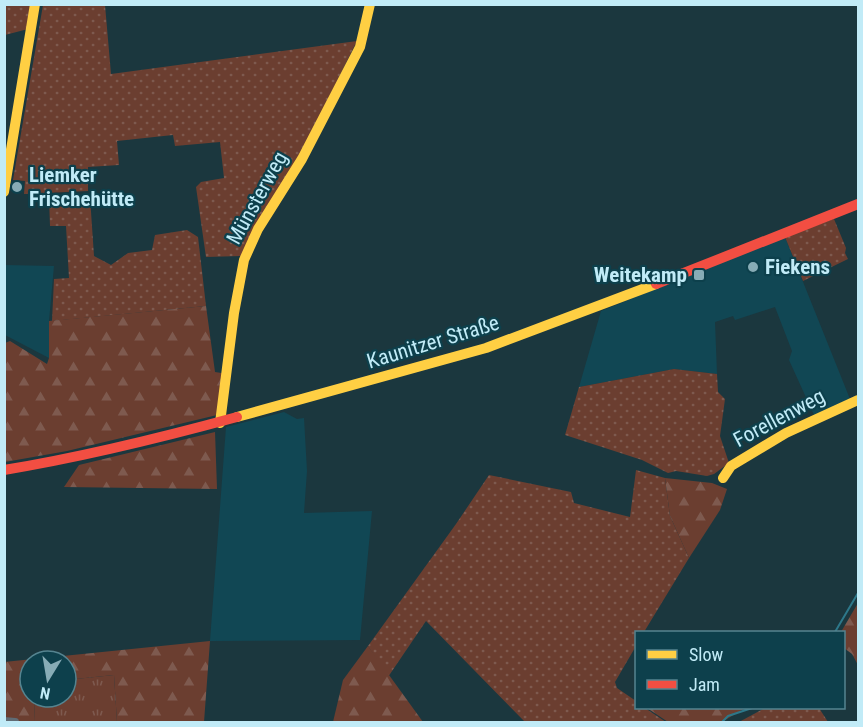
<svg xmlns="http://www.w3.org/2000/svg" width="863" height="727" viewBox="0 0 863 727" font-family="'Roboto Condensed',sans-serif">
	<defs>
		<pattern id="grass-dots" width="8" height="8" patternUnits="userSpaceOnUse" patternTransform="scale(1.5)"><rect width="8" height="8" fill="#6b3e30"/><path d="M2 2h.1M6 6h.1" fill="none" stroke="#7e5a4f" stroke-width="1.8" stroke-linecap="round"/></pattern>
		<pattern id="forest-firs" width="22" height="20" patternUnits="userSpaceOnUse" patternTransform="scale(1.5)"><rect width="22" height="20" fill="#6b3e30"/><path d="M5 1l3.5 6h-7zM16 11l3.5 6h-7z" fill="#7e5a4f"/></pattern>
		<pattern id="park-tufts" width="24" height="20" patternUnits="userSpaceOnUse" patternTransform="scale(1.5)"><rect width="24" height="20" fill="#6b3e30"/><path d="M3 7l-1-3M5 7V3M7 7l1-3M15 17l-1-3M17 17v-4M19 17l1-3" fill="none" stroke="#7e5a4f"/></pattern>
	</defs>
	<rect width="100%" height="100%" fill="#1b373e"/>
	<g fill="#114754">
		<path d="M785 237 850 399 814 415 789 360 792 351 775 307 735 320 733 316 715 322 717 374 674 369 579 387 601 311Z"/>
		<path d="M4 265 54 266 49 321V358L5 335Z"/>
		<path d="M284 412 297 419 304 418 307 471 304 513 372 511 360 640 210 641 226 427Z"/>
	</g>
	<g fill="url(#grass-dots)">
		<path d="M5 5H32L28 29 5 35Z"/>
		<path d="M43 5H105L111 74 357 41 299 157 241 256 206 257 196 187 201 182 224 178 220 142 175 146 173 135 117 141 119 165 88 167V191L24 194 25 181 13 180Z"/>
		<path d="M90 197 94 256 111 265 128 253 152 250 155 235 187 230 198 237 206 306 52 321 54 279 69 278 66 226H50L49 198Z"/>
		<path d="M834 219 846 248 845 253 848 259 803 281 785 237Z"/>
		<path d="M674 369 717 374 718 392 725 399 720 436 729 463 714 474 707 476 676 471 668 473 642 460 565 435 579 387Z"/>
		<path d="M636 470 665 478 670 516 689 558 644 632H636V646L615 682 617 688 636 701V708H645L666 722H525L426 621 388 677 368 646 456 524 489 475 571 492 574 503 630 517Z"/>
		<path d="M765 708H819L828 722H739Z"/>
	</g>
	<g fill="url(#forest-firs)">
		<path d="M206 306 215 372 228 374 217 415 67 451 5 462V343L10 341 47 364 49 358V321Z"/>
		<path d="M215 432 217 489 64 487 79 465Z"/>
		<path d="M665 478 712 483 727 489 720 510 689 558 670 516Z"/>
		<path d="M858 603V665L852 654 844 648V632H841Z"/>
		<path d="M210 641 204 722H117L114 675 66 680V661H30V697H34L35 722H5L4 662Z"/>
		<path d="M368 646 423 722H333L343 680Z"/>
		<path d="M647 708H745L722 722H668Z"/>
	</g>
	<path fill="url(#park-tufts)" d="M114 675 117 722H35L34 697H66V680Z"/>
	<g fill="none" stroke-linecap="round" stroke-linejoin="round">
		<g stroke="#2d788a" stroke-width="2">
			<path d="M835 632 858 593"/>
			<path d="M722 722 728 716 752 708"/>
		</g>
		<path stroke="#606c75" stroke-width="8" d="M4 721 15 722"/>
		<g stroke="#ffcf43" stroke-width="10">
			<path d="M4 192 35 4"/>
			<path d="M237 417 486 348 656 284"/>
			<path d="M220 423 234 313 244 260 258 229 302 159 360 47 370 4"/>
			<path d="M723 478 731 466 786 433 858 400"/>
		</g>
		<g stroke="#f24e42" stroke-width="10">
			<path d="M656 284 858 204"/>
			<path d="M4 470C83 457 160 438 237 417"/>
		</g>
	</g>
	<g fill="#87acb6" stroke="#0d404c" stroke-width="2">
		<circle cx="17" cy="187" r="6"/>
		<circle cx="753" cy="267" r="6"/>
		<rect x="693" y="269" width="12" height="12" rx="3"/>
	</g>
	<g text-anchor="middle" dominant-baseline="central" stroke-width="4.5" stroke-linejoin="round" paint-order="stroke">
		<g font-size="21" font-weight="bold" fill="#c1ebf7" stroke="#0d404c" text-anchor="start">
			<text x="29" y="175">Liemker<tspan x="29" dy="24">Frischehütte</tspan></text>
			<text x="765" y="267">Fiekens</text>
			<text x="687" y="275" text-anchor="end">Weitekamp</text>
		</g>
		<g font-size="21" fill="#c1ebf7" stroke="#0d404c">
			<text transform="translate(257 198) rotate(-61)">Münsterweg</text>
			<text transform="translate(433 342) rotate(-17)">Kaunitzer Straße</text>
			<text transform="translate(779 418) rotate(-28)">Forellenweg</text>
		</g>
	</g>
	<rect width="863" height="727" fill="none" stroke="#c1ebf7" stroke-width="12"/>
	<rect x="635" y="631" width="210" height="78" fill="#0d404c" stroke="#558490" stroke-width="1.5"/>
	<rect x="647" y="650" width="30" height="9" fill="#ffcf43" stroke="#558490" stroke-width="1.5"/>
	<text x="689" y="661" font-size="18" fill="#c1ebf7">Slow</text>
	<rect x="647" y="680" width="30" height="9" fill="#f24e42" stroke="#558490" stroke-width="1.5"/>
	<text x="689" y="691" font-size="18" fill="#c1ebf7">Jam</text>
	<g transform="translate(48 679) rotate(191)"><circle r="28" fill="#0d404c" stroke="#558490" stroke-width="1.5"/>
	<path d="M0-4.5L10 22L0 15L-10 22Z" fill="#87acb6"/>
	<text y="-9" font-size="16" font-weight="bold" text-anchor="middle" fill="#c1ebf7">N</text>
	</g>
</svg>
